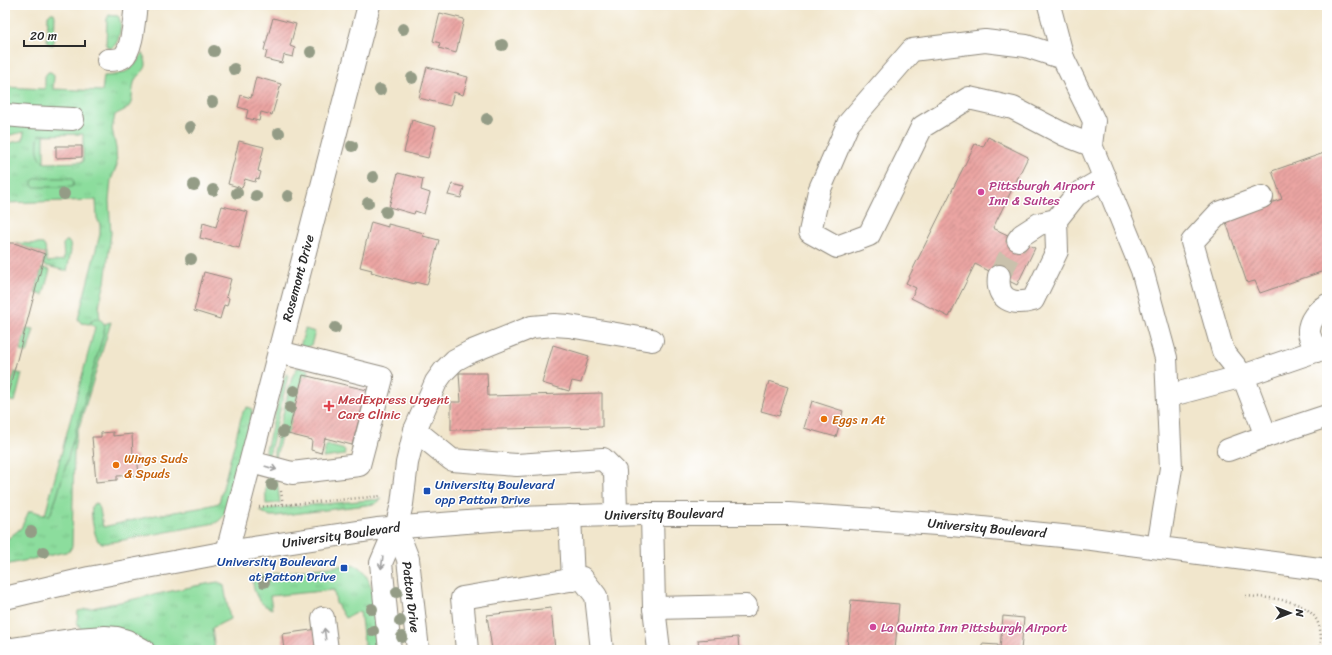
<svg xmlns="http://www.w3.org/2000/svg" width="1332" height="655" viewBox="0 0 1332 655" font-family="Sriracha,sans-serif">
	<defs>
		<pattern id="grass-tufts" width="24" height="20" patternUnits="userSpaceOnUse"><rect width="24" height="20" fill="#8cdd9d"/><path d="M3 7l-1-3M5 7V3M7 7l1-3M15 17l-1-3M17 17v-4M19 17l1-3" fill="none" stroke="#79be87"/></pattern>
		<pattern id="building-hatch" width="6" height="6" patternUnits="userSpaceOnUse"><rect width="6" height="6" fill="#eba5a3"/><path d="M-1 1l2-2M0 6l6-6M5 7l2-2" fill="none" stroke="#bf8785"/></pattern>
	</defs>
	<rect width="100%" height="100%" fill="#fff"/>
	<filter id="ink" filterUnits="userSpaceOnUse"><feTurbulence type="fractalNoise" baseFrequency=".025" numOctaves="2"/><feDisplacementMap in="SourceGraphic" scale="8" xChannelSelector="R" yChannelSelector="G"/><feConvolveMatrix kernelMatrix="1 2 1 2 8 2 1 2 1" color-interpolation-filters="sRGB"/></filter>
	<filter id="wash" filterUnits="userSpaceOnUse"><feTurbulence type="fractalNoise" baseFrequency=".012" numOctaves="4" result="noise"/><feDisplacementMap in="SourceGraphic" scale="16" xChannelSelector="R" yChannelSelector="G"/><feGaussianBlur stdDeviation="0.9" result="paint"/><feColorMatrix in="noise" values="0 0 0 0 0 0 0 0 0 0 0 0 0 0 0 0 0 1.4 0 .05"/><feComposite in="paint" operator="in"/></filter>
	<g filter="url(#wash)">
		<rect width="100%" height="100%" fill="#f1e6cc"/>
		<g fill="url(#grass-tufts)" stroke="#5c8464" fill-rule="evenodd">
			<path d="M51 13H54L55 16 54 41 53 45 48 44 47 41 48 16Z"/>
			<path d="M109 15 118 16C123 21 120 41 114 46 112 48 111 48 108 48L106 45 107 19Z"/>
			<path d="M142 53C144 56 146 60 146 65 145 72 138 74 135 80 132 87 133 100 130 105 127 110 119 112 115 115L112 129 116 148 117 165 111 180 109 201 111 233 105 283 100 301 99 311 100 319 96 318 92 320 90 324 81 323 78 319 100 234V225L97 218 96 200 5 203V144L23 140 24 132 5 136V87L45 89V76L48 72H51L54 76 53 89 102 91 104 76C123 75 134 71 142 53ZM83 134V162L45 163C36 155 37 145 39 135Z"/>
			<path d="M66 241H68L70 244 71 251 67 271 43 265 45 254 14 243 43 244 45 247 47 262 64 260 63 244Z"/>
			<path d="M42 268 50 270 43 295 35 293Z"/>
			<path d="M111 322 76 437 74 451 72 546 70 551 5 565V541L21 528 29 511H33L48 516 50 515 57 496 104 332V324Z"/>
			<path d="M27 328 34 329 27 353 20 351Z"/>
			<path d="M15 372 22 374 15 402 7 400Z"/>
			<path d="M287 373 288 376 270 452 267 457 266 450 284 378Z"/>
			<path d="M247 407 251 408 252 410V414L228 503C225 512 224 519 215 523L107 543H102L98 541C94 534 89 510 93 504L97 503 100 509 103 527 156 515 199 508 219 503 241 418 243 412Z"/>
			<path d="M382 499 375 504 276 516H270L260 511 265 509Z"/>
			<path d="M348 565C354 565 359 566 364 572 375 585 379 632 382 650H365L360 611 345 618 336 603 334 590 270 596 272 609C257 604 252 590 253 576Z"/>
			<path d="M218 582 223 584 224 586 230 619 212 628 215 650H150L81 630 77 622 78 611 195 586Z"/>
		</g>
		<g fill="#8cdd9d" stroke="#5c8464">
			<path d="M39 135H44V163C36 155 37 145 39 135Z"/>
			<path d="M37 178H72L74 182 73 186 71 187H34L32 185V181Z"/>
			<path d="M94 319C103 318 106 324 104 332L57 496 50 515 48 516 45 515 94 331 95 327 90 324Z"/>
			<path d="M305 329 315 332 311 345 307 348 300 347Z"/>
			<path d="M297 368H303L309 370 307 376 303 375 288 434 281 436 276 457 274 460V451L292 377Z"/>
			<path d="M327 445 345 450 344 455 323 458 326 446Z"/>
			<path d="M270 476 277 481 280 503 266 504C266 494 264 484 270 476Z"/>
		</g>
		<g id="blocks">
			<g fill="url(#building-hatch)">
				<path d="M440 13 464 19 456 53 439 48 440 43 433 41Z"/>
				<path d="M273 18 296 24 290 46 295 48 293 57 284 55 282 63 265 59 267 51 264 50Z"/>
				<path d="M427 67 468 77 463 95 454 92 450 106 419 98Z"/>
				<path d="M256 77 281 84 272 115 261 112 259 121 246 118 248 110 238 107 241 95 251 98Z"/>
				<path d="M412 120 436 127 428 158 404 152Z"/>
				<path d="M988 137 1028 157 993 228 1035 248 1017 285 975 264 949 317 911 298 916 288 906 283 975 144 983 147Z"/>
				<path d="M239 141 264 147 258 171 261 172 259 179 256 178 255 182 245 179 242 188 228 184Z"/>
				<path d="M56 146H82V157L56 158Z"/>
				<path d="M1327 152V278L1324 271 1260 293 1255 281 1247 283 1225 219 1282 199 1272 171Z"/>
				<path d="M398 173 423 179 421 190 430 193 424 214 415 211 414 214 389 207Z"/>
				<path d="M452 184 464 187 461 198 448 195Z"/>
				<path d="M222 206 248 212 239 248 200 238 203 223 216 227Z"/>
				<path d="M371 222 388 227V224L424 233 423 236 439 240 427 285 415 282V284L371 272 372 270 360 267Z"/>
				<path d="M5 243H14L45 254 5 405Z"/>
				<path d="M204 272 231 279 226 297 229 298 227 306 224 305 220 319 194 311Z"/>
				<path d="M553 345 589 356 581 383 572 381 569 391 542 383Z"/>
				<path d="M459 373H487L488 396 602 393V427L451 430V402H461Z"/>
				<path d="M303 375 367 390 352 445 325 438 321 453 311 450 312 440 288 434Z"/>
				<path d="M769 381 788 387 779 416 761 411Z"/>
				<path d="M812 401 843 411 836 437 804 428Z"/>
				<path d="M113 432V436L132 434 133 455H137L139 475 117 476V480L96 482 92 437H101V433Z"/>
				<path d="M851 600 899 604 895 650H847Z"/>
				<path d="M551 608 555 650H492L487 615Z"/>
				<path d="M1003 616 1024 618 1021 650H982V644L998 645V648H1000Z"/>
				<path d="M318 629 321 650H284L282 634Z"/>
				<path d="M738 637 739 650H699L698 640Z"/>
			</g>
		</g>
	</g>
	<g filter="url(#ink)">
		<use href="#blocks" fill-opacity="0" stroke="#8e887c" stroke-width="1"/>
		<g fill="none" stroke-linecap="round" stroke-linejoin="round">
			<path stroke="#c9c1ac" stroke-width="22" stroke-dasharray="22 11" stroke-linecap="butt" d="M999 276 1018 240"/>
			<g stroke="#8e887c" stroke-width="24">
				<g id="minor">
					<path d="M1049 5 1063 58"/>
					<path d="M108 60C113 60 119 60 123 57 133 49 134 17 136 5"/>
					<path d="M5 115 28 117 73 119"/>
					<path d="M1091 145 1094 121 1063 58 1026 46 985 41 912 50 848 124 819 191 810 232 837 247 869 235 922 127 969 98 1013 108 1065 135 1091 145 1142 270 1166 358 1171 468 1158 547"/>
					<path d="M1262 197 1219 213 1192 242 1223 351 1243 376 1266 436 1327 416"/>
					<path d="M1018 240 1022 235 1039 224 1056 220 1076 195 1105 178"/>
					<path d="M999 276C996 299 1012 306 1033 300L1057 251 1056 220"/>
					<path d="M1316 351C1314 345 1310 339 1309 333 1308 321 1318 310 1327 305"/>
					<path d="M1168 396 1243 376 1327 347"/>
					<path d="M415 430 452 460 517 465 603 459 615 471 616 514"/>
					<path d="M1228 450 1266 436"/>
					<path d="M251 462 292 473 359 465 382 378 279 352"/>
					<path d="M652 514 654 608 659 650"/>
					<path d="M570 516 573 580"/>
					<path d="M396 528 408 559 418 650"/>
					<path d="M227 552 369 5"/>
					<path d="M654 608 746 606"/>
					<path d="M323 618 327 650"/>
					<path d="M5 650 77 639 105 637 117 638 127 641 143 650"/>
					<path d="M390 650 381 563 396 528 402 504 407 463 415 430 436 382 444 371 455 360 470 352 532 327 554 325 569 326 652 340"/>
					<path d="M467 650 462 598 582 578 596 596 602 650"/>
				</g>
			</g>
			<g stroke="#8e887c" stroke-width="24">
				<path id="major" d="M5 598 89 578 227 552 377 529 519 518 641 514H788L952 525 1092 539 1327 570"/>
			</g>
			<g stroke="#8e887c" stroke-width="2.5" stroke-dasharray="1 3" stroke-linecap="butt">
				<path d="M281 491 283 505"/>
				<path d="M259 507 382 496"/>
				<path d="M1246 596C1283 599 1328 600 1320 650"/>
			</g>
			<use href="#minor" stroke="#fff" stroke-width="22"/>
			<use href="#major" stroke="#fff" stroke-width="22"/>
		</g>
		<g fill="#949c86">
			<circle cx="403" cy="29" r="6"/>
			<circle cx="502" cy="45" r="6"/>
			<circle cx="214" cy="51" r="6"/>
			<circle cx="311" cy="52" r="6"/>
			<circle cx="234" cy="69" r="6"/>
			<circle cx="412" cy="78" r="6"/>
			<circle cx="380" cy="90" r="6"/>
			<circle cx="212" cy="102" r="6"/>
			<circle cx="487" cy="119" r="6"/>
			<circle cx="190" cy="127" r="6"/>
			<circle cx="279" cy="133" r="6"/>
			<circle cx="352" cy="146" r="6"/>
			<circle cx="373" cy="177" r="6"/>
			<circle cx="194" cy="185" r="6"/>
			<circle cx="213" cy="190" r="6"/>
			<circle cx="237" cy="193" r="6"/>
			<circle cx="64" cy="194" r="6"/>
			<circle cx="256" cy="196" r="6"/>
			<circle cx="288" cy="196" r="6"/>
			<circle cx="368" cy="203" r="6"/>
			<circle cx="386" cy="212" r="6"/>
			<circle cx="191" cy="259" r="6"/>
			<circle cx="335" cy="328" r="6"/>
			<circle cx="294" cy="391" r="6"/>
			<circle cx="290" cy="408" r="6"/>
			<circle cx="283" cy="432" r="6"/>
			<circle cx="272" cy="485" r="6"/>
			<circle cx="31" cy="532" r="6"/>
			<circle cx="43" cy="552" r="6"/>
			<circle cx="264" cy="582" r="6"/>
			<circle cx="397" cy="592" r="6"/>
			<circle cx="372" cy="609" r="6"/>
			<circle cx="400" cy="621" r="6"/>
			<circle cx="373" cy="631" r="6"/>
			<circle cx="402" cy="637" r="6"/>
		</g>
		<defs><path id="oneway-shaft" d="M-6 0H5M1.5-3L5.5 0L1.5 3" fill="none" stroke-width="1.6" stroke-linecap="round" stroke-linejoin="round"/></defs>
		<g stroke="#a0a0a0">
			<use href="#oneway-shaft" transform="translate(271 468) rotate(16)"/>
			<use href="#oneway-shaft" transform="translate(382 563) rotate(98)"/>
			<use href="#oneway-shaft" transform="translate(325 634) rotate(-97)"/>
		</g>
	</g>
	<g fill="#d1479c" stroke="#fff" stroke-width="1.5">
		<circle cx="981" cy="192" r="4"/>
		<circle cx="873" cy="627" r="4"/>
	</g>
	<path fill="#e0444e" stroke="#fff" stroke-width="1.5" d="M327 400h4v4h4v4h-4v4h-4v-4h-4v-4h4z"/>
	<g fill="#e8710a" stroke="#fff" stroke-width="1.5">
		<circle cx="824" cy="419" r="4"/>
		<circle cx="116" cy="465" r="4"/>
	</g>
	<g fill="#1a4fb4" stroke="#fff" stroke-width="1.5">
		<rect x="423" y="487" width="8" height="8" rx="2"/>
		<rect x="340" y="564" width="8" height="8" rx="2"/>
	</g>
	<g text-anchor="middle" dominant-baseline="central" stroke-width="3" stroke-linejoin="round" paint-order="stroke">
		<g font-size="13" fill="#b23c85" stroke="#fff" text-anchor="start">
			<text x="989" y="185">Pittsburgh Airport<tspan x="989" dy="15">Inn &amp; Suites</tspan></text>
			<text x="881" y="627">La Quinta Inn Pittsburgh Airport</text>
		</g>
		<g font-size="13" fill="#2b2b2b" stroke="#fff">
			<text transform="translate(298 278) rotate(-75)">Rosemont Drive</text>
			<text transform="translate(664 514) rotate(-1)">University Boulevard</text>
			<text transform="translate(987 528) rotate(5)">University Boulevard</text>
			<text transform="translate(341 535) rotate(-8)">University Boulevard</text>
			<text transform="translate(411 597) rotate(83)">Patton Drive</text>
		</g>
		<g font-size="13" fill="#be3a42" stroke="#fff" text-anchor="start">
			<text x="338" y="399">MedExpress Urgent<tspan x="338" dy="15">Care Clinic</tspan></text>
		</g>
		<g font-size="13" fill="#c56008" stroke="#fff" text-anchor="start">
			<text x="832" y="419">Eggs n At</text>
			<text x="124" y="458">Wings Suds<tspan x="124" dy="15">&amp; Spuds</tspan></text>
		</g>
		<g font-size="13" fill="#164399" stroke="#fff" text-anchor="start">
			<text x="435" y="484">University Boulevard<tspan x="435" dy="15">opp Patton Drive</tspan></text>
			<text x="336" y="561" text-anchor="end">University Boulevard<tspan x="336" dy="15">at Patton Drive</tspan></text>
		</g>
	</g>
	<rect width="1332" height="655" fill="none" stroke="#fff" stroke-width="20"/>
	<g transform="translate(1290 613) rotate(90)" stroke="#ffffff" stroke-width="3" paint-order="stroke">
	<path d="M0-3L7 15L0 10L-7 15Z" fill="#2b2b2b"/>
	<text y="-6" font-size="11" font-weight="bold" text-anchor="middle" fill="#2b2b2b">N</text>
	</g>
	<path d="M24 40v6h61v-6" fill="none" stroke="#2b2b2b" stroke-width="2"/>
	<text x="30" y="40" font-size="12" fill="#2b2b2b" stroke="#ffffff" stroke-width="3" paint-order="stroke">20 m</text>
</svg>
